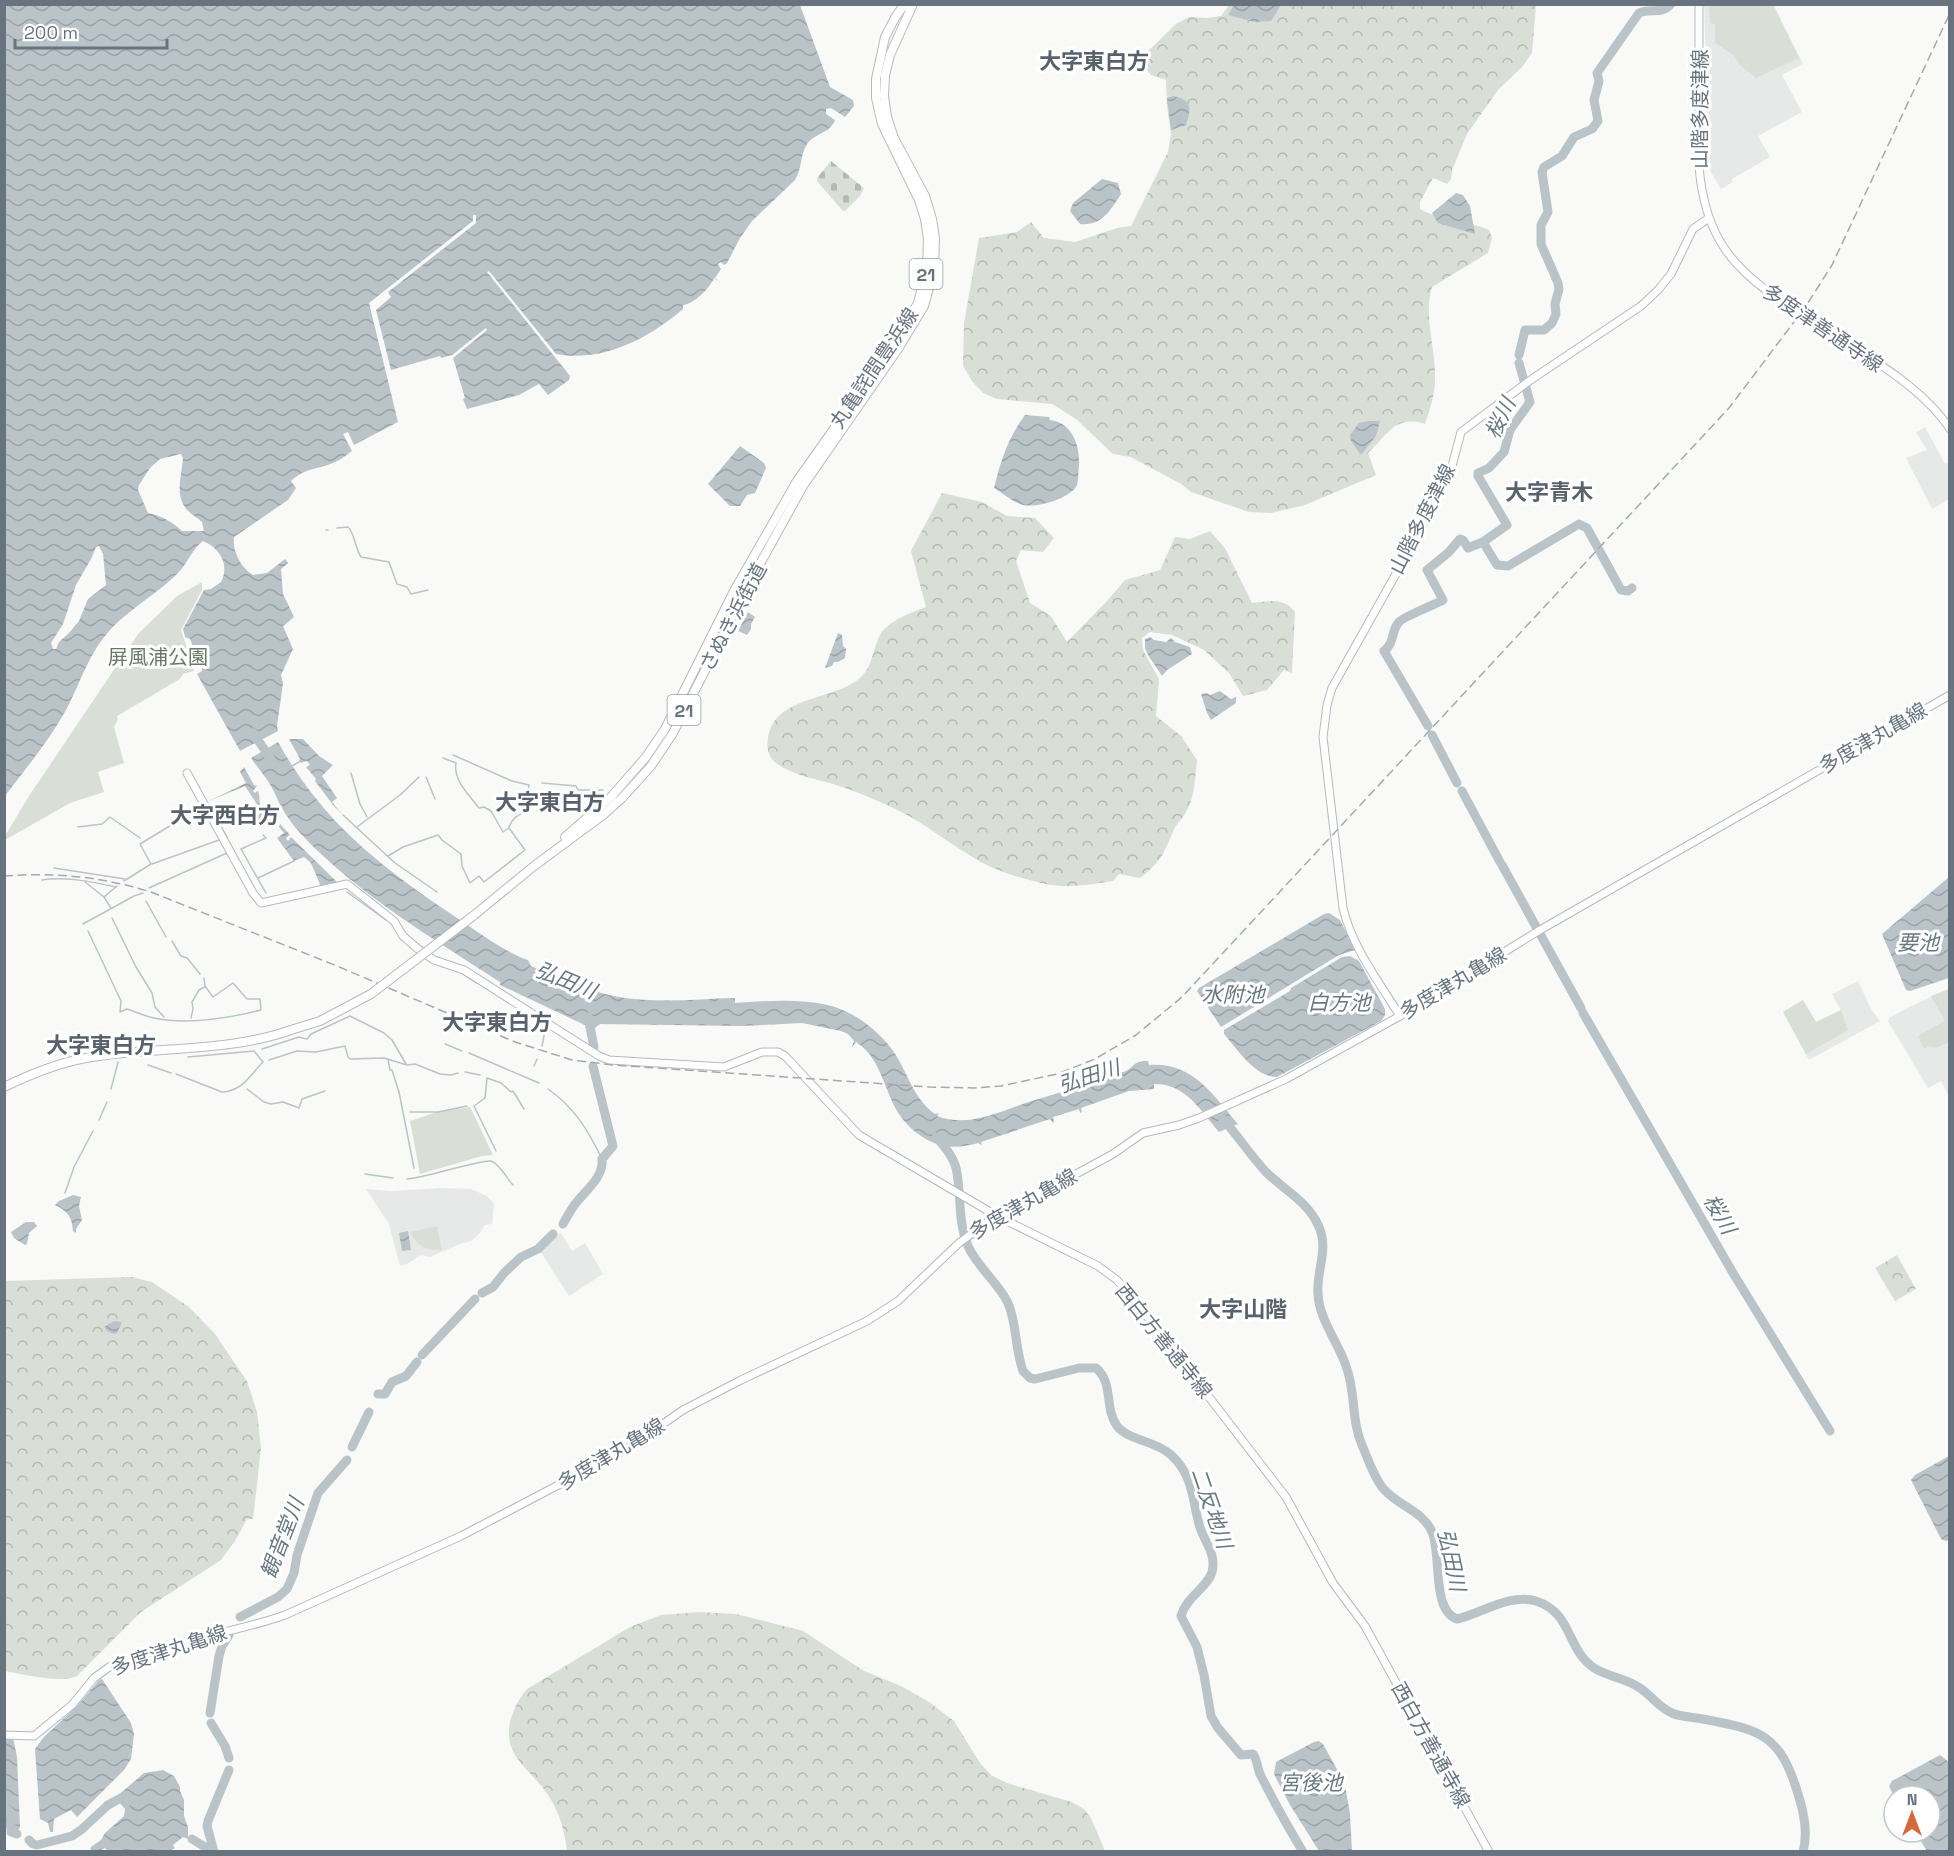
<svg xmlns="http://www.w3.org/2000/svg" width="1954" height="1856" viewBox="0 0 1954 1856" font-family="'Space Grotesk','Noto Sans JP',sans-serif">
	<defs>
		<pattern id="forest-crowns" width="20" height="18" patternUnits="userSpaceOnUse" patternTransform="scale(1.5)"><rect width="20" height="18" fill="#d9ded7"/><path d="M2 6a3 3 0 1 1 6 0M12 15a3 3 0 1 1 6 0" fill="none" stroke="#b4b9b4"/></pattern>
		<pattern id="cemetery-stones" width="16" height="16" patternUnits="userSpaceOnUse" patternTransform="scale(1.5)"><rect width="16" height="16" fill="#d9ded7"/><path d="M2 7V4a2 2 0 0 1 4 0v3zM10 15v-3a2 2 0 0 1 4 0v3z" fill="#b4b9b4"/></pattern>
		<pattern id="water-waves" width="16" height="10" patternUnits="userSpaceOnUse" patternTransform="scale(1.5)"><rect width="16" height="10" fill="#bac3c8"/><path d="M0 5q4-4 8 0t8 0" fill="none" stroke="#9ba3a8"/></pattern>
	</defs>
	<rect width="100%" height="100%" fill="#f9faf8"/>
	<g fill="#e7e9e8">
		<path d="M1706 4 1774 5 1803 64 1782 75 1802 112 1758 136 1770 157 1732 179 1733 182 1721 189 1708 167 1704 164 1706 62 1704 5Z"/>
		<path d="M1925 427 1945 464 1949 462V499L1932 509 1906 458 1927 450 1916 432Z"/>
		<path d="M1858 981 1871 1009 1880 1021 1809 1060 1783 1012 1803 1000 1816 1022 1841 1010 1832 994Z"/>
		<path d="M1949 989V1096L1941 1081 1928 1088 1888 1021 1889 1018 1909 1007Z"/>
		<path d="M440 1188 471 1189 487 1196 494 1204 492 1224 485 1225 479 1234 471 1241 460 1244 430 1257 421 1255 409 1263 400 1266 389 1224 366 1189 391 1191Z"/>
		<path d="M561 1233 572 1251 585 1243 603 1274 569 1296 540 1251 557 1234Z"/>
	</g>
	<g fill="url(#forest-crowns)">
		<path d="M1229 5H1536L1532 53 1522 67 1498 90 1467 134 1452 170 1451 179 1447 184 1433 178 1420 202V209C1441 221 1467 220 1489 230L1492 237 1488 253 1432 287C1423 317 1436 348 1435 379 1435 395 1430 409 1425 424 1395 414 1387 436 1368 453L1376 475 1305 505 1271 513 1249 512 1191 492 1181 484 1131 457 1113 454 1076 419 1052 404 997 399 983 393 972 381 963 366 964 323 979 238 1017 232 1031 222 1044 238 1075 242 1117 228 1131 226 1168 152 1171 134 1167 106 1166 80 1151 75 1143 66 1147 52 1176 24 1189 17 1207 18 1221 16Z"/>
		<path d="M942 493 982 502 1007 516 1035 518 1054 538 1043 552 1021 550 1016 561 1030 603 1051 616 1067 642 1107 601 1125 580 1160 570 1175 537 1190 539 1210 531 1225 548 1252 603C1270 602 1282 596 1295 612L1292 673 1284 670 1267 690 1243 696 1229 673 1204 650 1172 635 1150 632 1142 638 1143 650 1159 679 1156 716 1181 736 1197 760C1195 778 1195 798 1185 814 1182 819 1177 823 1174 829 1164 853 1162 861 1140 878L1119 874 1113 881C1089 885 1065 889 1041 883 1021 878 999 872 981 862 950 845 923 821 891 807 874 799 855 791 836 785 817 779 793 776 776 763 769 758 766 748 768 739 773 694 839 701 862 676 873 665 873 648 880 635 889 620 911 613 926 607L911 551Z"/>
		<path d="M1897 1255 1916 1289 1895 1301 1875 1268Z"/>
		<path d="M132 1277 152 1282 189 1307 215 1334 247 1381 257 1412 261 1448 253 1519H247L235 1541 221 1560 141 1612 77 1676C62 1684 22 1674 5 1671V1281Z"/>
		<path d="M700 1612 736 1614 803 1631 864 1671 901 1686 929 1702 954 1721 980 1763 991 1775 1007 1783 1072 1802 1084 1809 1091 1818 1105 1851H567C565 1833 560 1814 550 1798 541 1783 527 1772 517 1758 501 1736 511 1708 527 1689L630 1627 661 1615Z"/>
	</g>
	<path fill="url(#cemetery-stones)" d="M831 161 864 188 860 196 845 211 842 210 817 181V178Z"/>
	<g fill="#d9ded7">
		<path d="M1711 4 1773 5 1799 58 1756 78 1741 66 1732 54 1715 43V24L1710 23 1709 5Z"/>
		<path d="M202 582V590L181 630 194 671 183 674 180 679 117 716 118 720 114 727 124 763 98 772 104 792 70 803 5 840V836L29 796 138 634 177 596Z"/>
		<path d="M1949 989V1042L1936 1048 1929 1046 1924 1049 1918 1036 1945 1021 1931 996Z"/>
		<path d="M1803 1000 1816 1022 1841 1010 1848 1030 1806 1054 1783 1012Z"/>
		<path d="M470 1107 493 1155 482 1156 420 1174 410 1121 437 1112Z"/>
		<path d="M437 1226 442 1250C426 1251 417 1246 410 1232Z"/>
	</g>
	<g fill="url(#water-waves)" fill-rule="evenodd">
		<path d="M5 4 800 5 830 87 853 100 854 106 845 117 831 108 826 109V114L835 120C831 133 815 133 807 144 800 155 802 169 795 180L752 221 740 238 727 263 724 265 721 262 718 264 721 269 715 278 721 283 714 278C710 288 694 304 683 305V309C649 338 603 363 556 354L489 271 487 272 570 376 569 380 548 395 539 384 519 395 467 409 463 399 465 398 453 358 487 330 486 328 452 355 441 358 440 356 391 370 376 310 391 297 388 292 476 223V215H473V221L369 303 398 422 354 445 348 432 343 434 352 451C346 455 341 460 335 462 318 470 306 467 291 481L296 488 288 500 234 537C232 551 241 568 253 575L267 573 285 559 288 563 281 569 283 594 294 617 283 626 293 649 281 675 283 683 277 726 278 731 240 751 197 674 202 671C202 665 199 660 192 659L191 656 194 649 190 639 185 637 183 629 204 590 211 589 221 582C230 565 220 548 203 541 192 549 188 563 178 573 155 596 125 611 105 636 87 658 79 686 66 710 49 741 26 768 5 796ZM181 454 183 458C182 476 174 494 187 510 192 515 198 518 202 522L204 531H182C173 522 160 515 148 513L138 490 139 485 150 468 160 459ZM99 546 103 554 106 585 88 599 79 621 69 633 59 642 56 649H53L51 643 63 624 76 585 91 559 96 547Z"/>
		<path d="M1234 5V4L1281 5 1271 21 1254 22 1228 15Z"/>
		<path d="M1173 96C1193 100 1191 108 1186 125L1171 130 1167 98Z"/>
		<path d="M1102 179 1118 183 1121 194C1110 211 1102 226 1080 224L1070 211 1073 203Z"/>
		<path d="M1456 193 1463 195 1470 206 1475 234 1438 223 1432 213Z"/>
		<path d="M1025 415 1049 417 1050 420C1073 423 1080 446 1079 466 1078 472 1079 479 1077 485 1070 499 1037 508 1023 505 1012 502 1003 493 994 488 1001 460 1008 438 1025 415Z"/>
		<path d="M1368 421H1380L1376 436 1361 455 1351 441 1350 435 1359 423Z"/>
		<path d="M740 446 764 463 766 468 755 493 747 495 740 506H730L708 484Z"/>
		<path d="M748 612 755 617 751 624V629L747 635 738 631Z"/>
		<path d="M838 633 842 635 843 646 846 649 845 658 838 662H834L832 666 825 668Z"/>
		<path d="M1150 637 1154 640 1166 642 1171 638 1175 642 1190 647 1192 654 1167 670 1162 676 1148 655 1145 648V639Z"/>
		<path d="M1220 691 1231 699 1236 697V703L1211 720 1207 713 1201 694 1207 693 1210 695Z"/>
		<path d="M289 739H303L319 756 333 765 322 776 337 798 332 802 343 815 333 805 315 781 316 779 306 767 310 765 307 761 300 763 299 760 300 759Z"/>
		<path d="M278 742C323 823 381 867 457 918 480 933 503 951 528 960L531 966C558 977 585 990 614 996 653 1004 696 999 735 998V1003C762 1001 797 999 823 1004 852 1009 882 1032 897 1057 909 1077 915 1100 935 1114L939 1113 937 1116C970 1129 1004 1109 1035 1100 1063 1092 1090 1082 1118 1073 1134 1072 1130 1060 1148 1061L1149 1065C1193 1062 1212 1094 1238 1124L1219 1132C1201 1111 1185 1083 1154 1084V1089L1129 1091 1081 1108 1082 1112 1080 1113 1079 1109 1053 1117 1054 1122 1053 1123 1050 1119 981 1142 982 1145 978 1143C957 1149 940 1149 921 1136 916 1132 911 1129 907 1124 884 1101 885 1060 856 1042L851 1049 854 1041 848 1034 841 1031 802 1023 742 1026 600 1024 595 1028 589 1027 500 985V982C432 938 356 893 301 834 291 823 282 810 276 796 271 783 259 770 251 758Z"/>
		<path d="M244 767 254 785 257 786 253 791 254 793 258 791C260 796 259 799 260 804 262 811 266 813 265 820L258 825 254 818 262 812 245 786 207 802 246 783 240 772Z"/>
		<path d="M280 824 290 835 286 838 288 841 291 837 338 883 321 887 311 863 304 857 294 861 277 838 284 833 279 827Z"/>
		<path d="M1949 877V978L1910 991 1906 990 1882 934Z"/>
		<path d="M1329 913 1340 920 1355 950 1339 955 1221 1027 1197 991 1199 988 1324 914Z"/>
		<path d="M1350 956 1359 961 1385 1009V1015L1381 1021 1277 1077C1255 1077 1237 1049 1224 1034V1030L1290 991 1291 988 1342 957Z"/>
		<path d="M73 1195 81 1197 79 1206 82 1220 76 1229V1233L73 1231C72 1216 67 1211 55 1205L59 1201Z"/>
		<path d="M26 1222H34L37 1226 29 1233 27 1244 25 1245 14 1238 11 1232Z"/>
		<path d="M408 1231 411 1250 402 1251 399 1233Z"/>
		<path d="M114 1321 122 1322 117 1333C111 1335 107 1331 104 1327Z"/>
		<path d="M1949 1456 1950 1539 1946 1541 1941 1539 1911 1480 1915 1475Z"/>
		<path d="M102 1679 131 1723 134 1734 131 1759 124 1770 77 1817 71 1810 54 1819 53 1832H50L48 1823 40 1819 35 1749 43 1738 78 1705 99 1680Z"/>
		<path d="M8 1731 15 1734 13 1737 17 1757 20 1827 18 1831 5 1827 4 1739Z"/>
		<path d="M1319 1741 1323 1744 1339 1773 1346 1791 1350 1814 1352 1851H1319L1290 1805 1274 1774 1276 1762 1314 1742Z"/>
		<path d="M1940 1755 1949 1762V1851H1927L1915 1832H1930V1796L1894 1797 1889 1786 1892 1781Z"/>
		<path d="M163 1770 174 1776 180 1787V1791L184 1800V1816L188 1827V1839L183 1837 173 1845 175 1848 169 1851H107L105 1848 99 1851H90L91 1847 101 1840 105 1833 124 1816 125 1809 116 1797 144 1773Z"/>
	</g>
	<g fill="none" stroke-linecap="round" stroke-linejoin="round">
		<g stroke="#bac3c8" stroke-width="1.5">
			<path d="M337 528 348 527C354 531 355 548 361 557L389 562 397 584 407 587 411 594 428 590"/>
			<path d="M326 530H328"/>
			<path d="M453 755 512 781 529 785 526 812C518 814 512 819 509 827"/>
			<path d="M292 766 299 762"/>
			<path d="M351 773 360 804 367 817"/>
			<path d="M426 777 435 799"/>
			<path d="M542 783 576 786 578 790H603"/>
			<path d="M213 814 227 837"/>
			<path d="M343 815 395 863 437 892"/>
			<path d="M78 827 102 824 110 817 140 838"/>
			<path d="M357 827 400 795 419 777"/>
			<path d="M263 835 266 838 241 849 266 893"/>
			<path d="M388 856 403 847 438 835 442 840 461 854 462 866 470 883 479 876 484 882 525 850 509 828 503 832 491 811 484 807 479 808C469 795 453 780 456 763L443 758"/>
			<path d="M152 864 219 840"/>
			<path d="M54 868 125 879"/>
			<path d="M258 878 294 861"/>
			<path d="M42 880C65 876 93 882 116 887"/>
			<path d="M124 881 151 864 140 844 201 807"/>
			<path d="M85 882 104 897"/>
			<path d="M149 888 227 853"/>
			<path d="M347 892 386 920"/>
			<path d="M146 901 166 937"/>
			<path d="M111 908 104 897 117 886"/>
			<path d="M112 918 136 967 152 993 155 1007 164 1017"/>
			<path d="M83 924 134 896 143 893"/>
			<path d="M88 931 121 1001 120 1012 127 1009C136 1012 145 1016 154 1018 187 1025 229 1018 261 1010L260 999H247L233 983 213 997 205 986 204 978"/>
			<path d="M172 941 181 956 187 958 200 974"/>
			<path d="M416 943 425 949"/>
			<path d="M463 974 477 983"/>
			<path d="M484 987 497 995"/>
			<path d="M191 1018 193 1009 192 1002 199 990 205 987"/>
			<path d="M445 1044 462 1051"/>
			<path d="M542 1046 546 1026"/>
			<path d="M262 1049 299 1037 307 1039 311 1034 350 1016 384 1033 392 1040 406 1064"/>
			<path d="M469 1053 539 1083"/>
			<path d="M388 1059 390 1070H392L399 1092 414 1168"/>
			<path d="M269 1060 297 1051 316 1052 345 1046 348 1057 350 1059 384 1058 407 1065 415 1064 440 1074 451 1075 458 1073"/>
			<path d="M148 1065 171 1073"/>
			<path d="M534 1066 537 1059"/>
			<path d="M465 1072 480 1075"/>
			<path d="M176 1074 222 1092C243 1091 250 1075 263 1062L254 1051 188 1057"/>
			<path d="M111 1089 118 1062"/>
			<path d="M247 1089 264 1102 271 1104 283 1102 299 1108 302 1099 325 1091"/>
			<path d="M548 1089C574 1107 588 1130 602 1159"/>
			<path d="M410 1112H438L467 1106"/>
			<path d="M99 1120 107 1102"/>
			<path d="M496 1151 474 1106 485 1098 487 1078 501 1083 511 1092 513 1091 524 1109"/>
			<path d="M365 1174 393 1178"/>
			<path d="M407 1179C424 1178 482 1159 491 1161 500 1164 507 1179 513 1185"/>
			<path d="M65 1193 74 1167 93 1131"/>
		</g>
		<g stroke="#bac3c8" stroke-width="9">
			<path d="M1519 355 1525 330H1544L1552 323 1556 314 1555 304 1559 289 1558 283 1541 244V225L1548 212 1542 172 1544 167 1562 156 1574 137 1592 129 1598 121 1594 100 1599 81 1597 73 1639 13C1650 8 1662 15 1671 4"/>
			<path d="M1483 542 1497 565 1508 566 1579 524 1587 528 1621 590 1628 591 1632 588"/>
			<path d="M1428 726 1384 651C1395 643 1391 630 1399 622 1403 617 1434 605 1443 600L1427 570 1449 552 1460 539 1463 540 1468 548 1483 542 1507 525 1478 476V473L1489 468 1504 452 1510 430 1530 402 1519 363"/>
			<path d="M253 733 271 759"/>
			<path d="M1432 735 1457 783"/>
			<path d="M1462 791 1500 862"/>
			<path d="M1502 865 1581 1008"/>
			<path d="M1583 1013 1733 1273 1830 1431"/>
			<path d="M588 1017 594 1047"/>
			<path d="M1223 1119C1238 1136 1251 1156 1266 1172 1285 1191 1308 1201 1319 1227 1329 1250 1316 1271 1318 1294 1319 1319 1338 1342 1346 1366 1356 1392 1351 1420 1362 1445 1368 1459 1373 1475 1382 1487 1395 1505 1423 1510 1432 1532 1442 1555 1431 1610 1457 1619 1483 1613 1509 1593 1536 1601 1573 1613 1566 1649 1594 1668 1608 1677 1626 1678 1640 1688 1652 1696 1658 1707 1672 1713 1681 1717 1693 1717 1703 1719 1761 1730 1780 1734 1798 1794 1804 1811 1808 1834 1803 1852"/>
			<path d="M936 1137C944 1146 953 1156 956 1168 962 1194 957 1220 968 1246 977 1267 998 1282 1008 1303 1017 1324 1015 1349 1023 1371L1030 1378 1035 1379 1079 1368H1096C1114 1383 1104 1408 1117 1426 1128 1440 1155 1441 1170 1454 1193 1474 1192 1498 1199 1524 1203 1541 1217 1553 1212 1572 1208 1587 1186 1597 1181 1616L1197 1647 1204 1675 1211 1716 1218 1728 1241 1755 1253 1754C1258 1761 1257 1769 1261 1776 1274 1802 1288 1827 1303 1852"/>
			<path d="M563 1224C567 1217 571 1209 576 1203 586 1190 604 1177 602 1159L613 1146 593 1066"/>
			<path d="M482 1293 493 1287 504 1273 521 1257 538 1249 553 1234"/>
			<path d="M422 1355 475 1299"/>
			<path d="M378 1394H385L392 1382 406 1376 417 1362"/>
			<path d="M352 1447 369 1412"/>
			<path d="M240 1617 278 1597 287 1589 294 1573 297 1555 318 1493 347 1460"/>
			<path d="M210 1713 219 1656 222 1646 229 1635"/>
			<path d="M211 1723 225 1746 229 1758"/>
			<path d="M4 1806 11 1813V1832L17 1834"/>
			<path d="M192 1839 205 1847H212"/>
			<path d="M29 1840 33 1844 37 1845 72 1836 81 1830 108 1805 121 1798 126 1803"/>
			<path d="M214 1852 207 1826 208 1821 229 1770"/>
		</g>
		<g stroke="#b4b9be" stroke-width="9">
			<g id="secondary">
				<path d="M1699 4V166C1705 242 1735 270 1795 311"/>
				<path d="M1807 319C1854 349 1918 381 1950 429"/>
				<path d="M187 773 253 893 261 903 347 884 394 921 403 936 418 949 434 960 464 970 599 1056 609 1060 724 1067 762 1052H778L785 1056 859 1135 997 1216 1098 1266 1117 1280 1172 1347 1185 1366 1286 1497 1333 1583 1365 1626 1489 1852"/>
				<path d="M1400 1016C1379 982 1352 947 1343 908L1323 737 1327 705 1332 688 1411 547 1445 482 1452 466 1461 432 1532 379 1641 306 1658 290 1671 274 1693 229 1709 218"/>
				<path d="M4 1735 34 1736 72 1705 94 1678 112 1665C122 1671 139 1657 150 1653 194 1636 241 1631 285 1615L461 1536 612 1457 633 1445 683 1410 741 1380 867 1321 898 1301 959 1243 989 1221 1113 1154 1143 1133 1179 1125 1199 1118 1286 1079 1400 1016 1540 930 1950 695"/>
			</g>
		</g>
		<g stroke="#b6b9bd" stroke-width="10">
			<g id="primary">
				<path d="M565 837 611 797 646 757 665 729 734 591 797 481 894 344 918 303 927 268 928 239 925 219 919 200 882 124 876 98V79L885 37 896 16 905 4"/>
				<path d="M473 916 534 866 603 815 622 798 651 766 673 733 756 571 803 486 898 349 924 306 934 270 935 238 932 219 925 196 894 138 887 117 884 96 885 75 890 55 913 4"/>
				<path d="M4 1087C31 1074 57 1063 86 1058 155 1046 228 1053 294 1029"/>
			</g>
		</g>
		<use href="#secondary" stroke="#fff" stroke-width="7"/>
		<use href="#primary" stroke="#fff" stroke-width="8"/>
		<path stroke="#a4a9af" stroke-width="1.5" stroke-dasharray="9 4.5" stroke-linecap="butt" d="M4 876C56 872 102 877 151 892L337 966 515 1042 572 1060 613 1065 929 1087 974 1088 1001 1086 1057 1074 1095 1059 1136 1035 1182 997 1729 408 1806 306 1832 265 1950 13"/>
		<g stroke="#b4b9be" stroke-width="9" stroke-linecap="butt">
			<path id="secondary-bridge" d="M1795 311 1807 319"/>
		</g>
		<g stroke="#b6b9bd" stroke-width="10" stroke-linecap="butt">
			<path id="primary-bridge" d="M294 1029 320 1021 371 994 473 916"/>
		</g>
		<use href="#secondary-bridge" stroke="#fff" stroke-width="7"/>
		<use href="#primary-bridge" stroke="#fff" stroke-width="8"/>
	</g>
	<g text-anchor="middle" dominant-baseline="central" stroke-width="6" stroke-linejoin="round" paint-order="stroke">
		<g fill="#fff" stroke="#959ea6" stroke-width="1.5">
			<rect x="909.5" y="259" width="33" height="30" rx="4.5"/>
			<rect x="667.5" y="695" width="33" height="30" rx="4.5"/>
		</g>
		<g font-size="18" font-weight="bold" fill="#677480">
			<text x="926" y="274">21</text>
			<text x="684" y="710">21</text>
		</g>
		<g font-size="20" fill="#677480" stroke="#fff">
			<text transform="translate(1700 109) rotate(-90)">山階多度津線</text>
			<text transform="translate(1823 328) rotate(34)">多度津善通寺線</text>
			<text transform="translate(874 368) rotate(-56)">丸亀詫間豊浜線</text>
			<text transform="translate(1422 519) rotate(-63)">山階多度津線</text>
			<text transform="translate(733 617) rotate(-62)">さぬき浜街道</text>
			<text transform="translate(1873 738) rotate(-30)">多度津丸亀線</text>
			<text transform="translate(1453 983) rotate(-31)">多度津丸亀線</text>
			<text transform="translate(1023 1204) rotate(-30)">多度津丸亀線</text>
			<text transform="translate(1164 1341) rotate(51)">西白方善通寺線</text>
			<text transform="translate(611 1454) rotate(-31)">多度津丸亀線</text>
			<text transform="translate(169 1650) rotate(-18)">多度津丸亀線</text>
			<text transform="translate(1431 1745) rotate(61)">西白方善通寺線</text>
		</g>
		<g font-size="20" fill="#687966" stroke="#fff">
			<text x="158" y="657">屏風浦公園</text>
		</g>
		<g font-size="21" font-style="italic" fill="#677880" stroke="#fff">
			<text transform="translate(1500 418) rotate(-64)">桜川</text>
			<text x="1918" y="942">要池</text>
			<text transform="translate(566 980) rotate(22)">弘田川</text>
			<text x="1233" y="994">水附池</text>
			<text x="1339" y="1002">白方池</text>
			<text transform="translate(1089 1076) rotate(-18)">弘田川</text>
			<text transform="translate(1720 1214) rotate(60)">桜川</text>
			<text transform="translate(1212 1508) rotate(71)">二反地川</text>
			<text transform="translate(282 1538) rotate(-69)">観音堂川</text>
			<text transform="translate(1452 1560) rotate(78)">弘田川</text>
			<text x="1311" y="1782">宮後池</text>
		</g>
		<g font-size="22" font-weight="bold" fill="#59626c" stroke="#fff">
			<text x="1094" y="61">大字東白方</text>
			<text x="1549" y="492">大字青木</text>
			<text x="550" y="802">大字東白方</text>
			<text x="225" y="815">大字西白方</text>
			<text x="497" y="1022">大字東白方</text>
			<text x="101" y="1045">大字東白方</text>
			<text x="1243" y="1309">大字山階</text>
		</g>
	</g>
	<rect width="1954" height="1856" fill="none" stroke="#677480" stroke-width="12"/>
	<g transform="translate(1912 1814)"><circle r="28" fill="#ffffff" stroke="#c2c7cc" stroke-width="1.5"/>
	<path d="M0-4.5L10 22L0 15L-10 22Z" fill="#d4693d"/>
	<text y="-9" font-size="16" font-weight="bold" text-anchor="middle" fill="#677480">N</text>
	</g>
	<path d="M15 39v9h152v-9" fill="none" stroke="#677480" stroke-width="3"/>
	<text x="24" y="39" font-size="18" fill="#677480" stroke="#ffffff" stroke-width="4.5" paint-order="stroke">200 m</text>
</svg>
